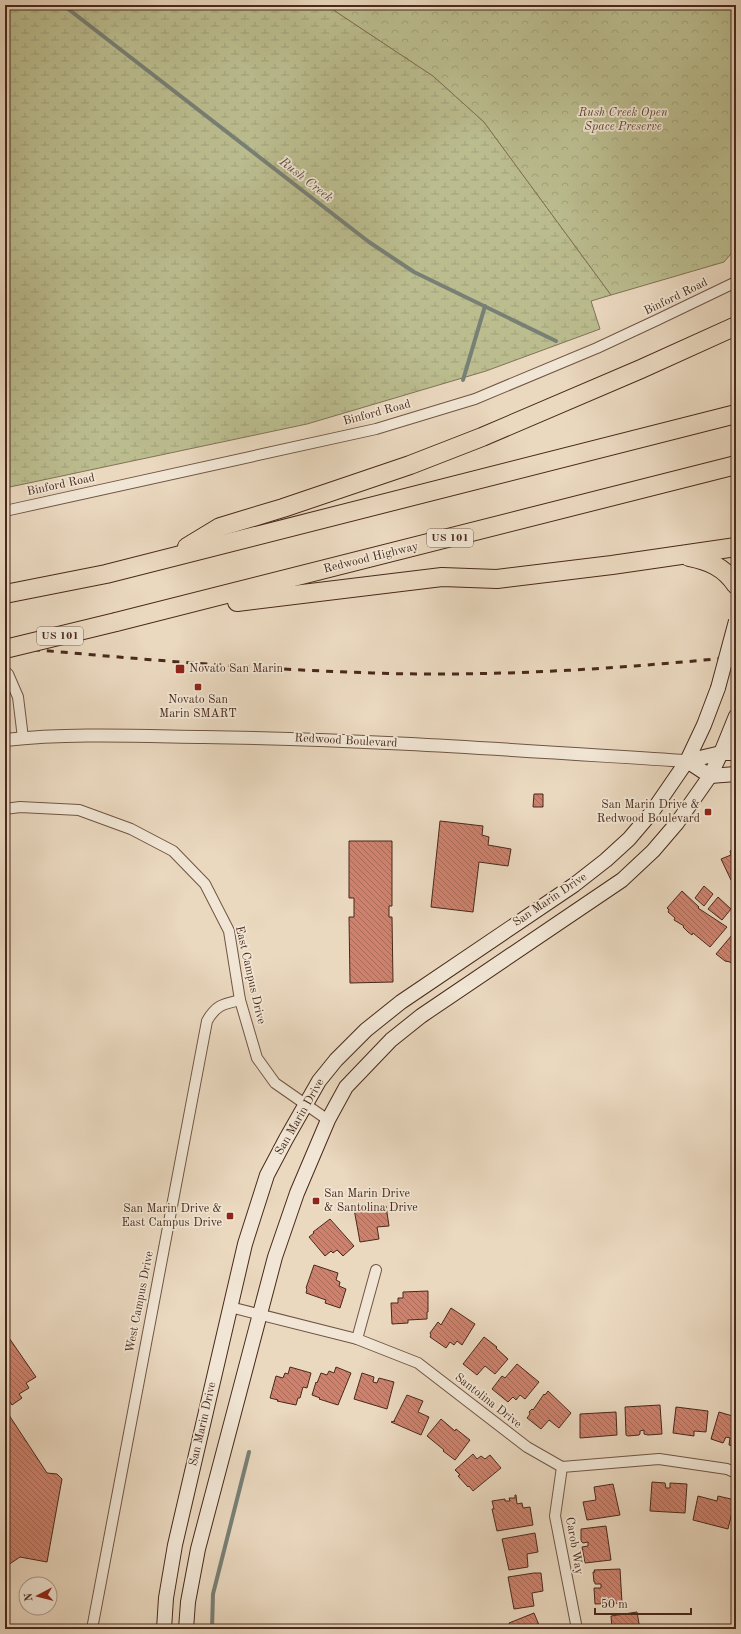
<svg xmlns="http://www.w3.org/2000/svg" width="741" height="1634" viewBox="0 0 741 1634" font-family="'Old Standard TT',serif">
	<defs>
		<pattern id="wetland-marsh" width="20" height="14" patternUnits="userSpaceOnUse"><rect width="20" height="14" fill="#bbbd8f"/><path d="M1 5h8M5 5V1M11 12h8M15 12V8" fill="none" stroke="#a2a27b"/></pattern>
		<pattern id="park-crowns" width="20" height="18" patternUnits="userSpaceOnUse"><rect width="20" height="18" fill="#bbbd8f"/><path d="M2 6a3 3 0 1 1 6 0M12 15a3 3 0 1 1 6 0" fill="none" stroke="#a2a27b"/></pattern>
		<pattern id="building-back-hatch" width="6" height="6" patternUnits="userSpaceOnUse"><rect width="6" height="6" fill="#ce826d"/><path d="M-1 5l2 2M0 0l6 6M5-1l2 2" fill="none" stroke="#a96a59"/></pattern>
	</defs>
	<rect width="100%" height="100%" fill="#ead8bf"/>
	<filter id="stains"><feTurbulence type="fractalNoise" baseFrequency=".005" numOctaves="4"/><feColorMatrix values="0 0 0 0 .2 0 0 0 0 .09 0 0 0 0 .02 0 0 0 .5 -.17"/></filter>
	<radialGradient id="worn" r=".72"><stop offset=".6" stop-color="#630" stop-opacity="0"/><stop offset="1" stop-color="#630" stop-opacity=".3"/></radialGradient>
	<path fill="url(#wetland-marsh)" stroke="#827355" d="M5 5H327L338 13 433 76 484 122 611 295 591 301 600 329 486 371 307 424 5 488Z"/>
	<path fill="url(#park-crowns)" stroke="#827355" d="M327 5H736V248L724 262 611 295 484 122 433 76 338 13Z"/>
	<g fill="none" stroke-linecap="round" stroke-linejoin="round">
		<g stroke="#788075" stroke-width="4">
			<path d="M63 5 369 242 414 272 556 341"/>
			<path d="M463 380 485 306"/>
			<path d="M212 1629 213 1594 249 1452"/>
		</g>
	</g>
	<g fill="url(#building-back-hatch)" stroke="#49291b">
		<path d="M534 794H543V807H533Z"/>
		<path d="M440 821 483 826 482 835 489 837 488 845 511 849 508 866 479 862 473 912 431 907Z"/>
		<path d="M349 841H392V906H389V917H392L393 982 350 983 349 917H354V898H349Z"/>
		<path d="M735 847H736V878L731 880 721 859 731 855 730 851Z"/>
		<path d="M704 886 713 894 704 906 695 898Z"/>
		<path d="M682 891 699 907 698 908 727 927 710 947 693 933 692 935 688 932 683 927 684 926 674 920 675 918 668 912 669 910 667 908Z"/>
		<path d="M718 897 731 909 722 920 708 909Z"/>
		<path d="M732 935 736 938V970V968L730 962 725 961 716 954Z"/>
		<path d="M386 1206 389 1226 377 1227 379 1239 360 1242 354 1209Z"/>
		<path d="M330 1219 354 1246 343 1256 337 1250 333 1253 331 1251 325 1256 309 1237 314 1233 313 1232Z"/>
		<path d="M314 1265 338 1273 336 1280 340 1282 339 1286 346 1289 340 1308 325 1303 326 1300 306 1293 307 1289 306 1288Z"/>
		<path d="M428 1291V1312H427V1319L408 1320V1323L392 1324 391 1303H398V1298H403V1292Z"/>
		<path d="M451 1308 475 1324 462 1345 457 1341 454 1345 450 1342 446 1348 430 1337 431 1335 430 1333 438 1322 441 1325Z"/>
		<path d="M5 1332 36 1377 26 1383 29 1388 19 1394 22 1398 12 1405 9 1401 5 1403Z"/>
		<path d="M484 1337 497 1347 496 1348 508 1359 495 1374 485 1366 477 1375 463 1364Z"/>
		<path d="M517 1364 539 1382 525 1399 520 1395 516 1400 513 1397 508 1402 492 1389 502 1376 505 1378Z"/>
		<path d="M290 1367 311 1373 307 1388 303 1387 300 1398H298L296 1405 277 1401 278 1400 270 1398 276 1376 283 1378 285 1373 288 1374Z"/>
		<path d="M336 1367 351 1373 338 1405 319 1399 320 1398 312 1395 316 1382 317 1383 321 1373 327 1375 329 1371 334 1373Z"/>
		<path d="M362 1373 374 1377 373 1382 377 1383 379 1378 394 1382 387 1409 354 1399Z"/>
		<path d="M548 1391 571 1413 559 1428 549 1420 541 1429 527 1418 530 1414 529 1412 532 1409 533 1410 544 1394 545 1395Z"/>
		<path d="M407 1395 423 1401 418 1412 429 1417 421 1435 391 1422 395 1421H394Z"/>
		<path d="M660 1405 662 1434 648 1435 644 1434V1430L640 1431V1434L639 1435 628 1436 626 1435 625 1407Z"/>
		<path d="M676 1407 708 1411 706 1432 694 1431V1436L673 1433Z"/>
		<path d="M5 1409 47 1473 57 1474 62 1479 47 1562 20 1557 5 1567Z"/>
		<path d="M616 1412 617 1435 580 1438V1414Z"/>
		<path d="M719 1412 736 1417V1447L729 1445 730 1438 726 1437 723 1443 711 1439Z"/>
		<path d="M441 1419 455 1431 456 1429 470 1440 455 1460 443 1451 444 1450 427 1436Z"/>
		<path d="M473 1454 477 1459 481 1456 485 1459 490 1455 501 1468 473 1491 469 1486 468 1487 458 1476 460 1475 455 1470Z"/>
		<path d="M652 1482 665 1483 666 1488H670V1483L687 1484 685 1513 650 1511Z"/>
		<path d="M613 1484 620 1515 587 1520 583 1502 596 1500 594 1487Z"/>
		<path d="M515 1495H516L517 1504 522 1503 523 1508 530 1507 533 1525 497 1531 492 1509H494L492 1501 505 1499V1501H510L509 1498H515Z"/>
		<path d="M698 1496 717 1501 718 1496 735 1500 728 1529 693 1520Z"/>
		<path d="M606 1526 611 1560 585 1563 582 1547 588 1546V1542L583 1543 581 1541V1529Z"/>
		<path d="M535 1533 538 1552 527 1554 528 1567 509 1570 502 1539Z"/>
		<path d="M620 1569 622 1603 595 1604 594 1588H601V1584H595V1582H594L593 1572H595L594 1570Z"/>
		<path d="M534 1573H541L543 1591 532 1593 534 1606 514 1609 508 1577Z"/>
		<path d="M637 1612 640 1629 612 1628 611 1616Z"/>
		<path d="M534 1613 539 1625 534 1627V1629H511L509 1623Z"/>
		<path d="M5 1619 12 1629H5Z"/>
	</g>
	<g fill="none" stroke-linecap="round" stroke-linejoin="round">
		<g stroke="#715544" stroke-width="12">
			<g id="minor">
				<path d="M5 511 376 429 475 399 597 348 657 320 736 282"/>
				<path d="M5 672 8 674 18 697 23 738"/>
				<path d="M5 809 20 807 79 810 131 829 173 851 205 884 229 931 240 1000 257 1058 275 1083 328 1120"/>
				<path d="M230 1307 357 1339 418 1363 527 1447 562 1467 659 1459 727 1469 736 1473"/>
				<path d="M357 1339 376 1270"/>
				<path d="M562 1467 555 1516 577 1629"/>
				<path d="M92 1629 207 1021C216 1005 223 1004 240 1000"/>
			</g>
		</g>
		<g stroke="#715544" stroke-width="14">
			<path id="tertiary" d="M5 740C70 733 138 736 204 737 365 739 526 751 687 761"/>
		</g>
		<g stroke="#49291b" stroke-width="16">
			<g id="secondary">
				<path d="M687 761 710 776 736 774"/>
				<path d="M687 761 721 753H736"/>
				<path d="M164 1629 166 1598 175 1545 245 1244 267 1175 286 1139 319 1081 336 1060 366 1030 401 1002 574 885 606 860 629 839 652 812 687 761 704 725 718 688"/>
				<path d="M186 1629 188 1602 198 1549 275 1257 297 1193 328 1120 346 1087 391 1040 421 1016 622 880 653 851 677 823 710 776 721 753 736 716"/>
			</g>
		</g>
		<g stroke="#49291b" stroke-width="20">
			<g id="motorway">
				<path d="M187 547 220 527 283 508 410 465 482 437 641 369 736 326"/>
				<path d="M689 557C709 561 724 567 736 585"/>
				<path d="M5 594 106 574 736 414"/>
				<path d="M237 602 442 577 497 579 612 565 736 547"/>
				<path d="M116 622 736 465"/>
			</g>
		</g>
		<use href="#minor" stroke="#f1e6d5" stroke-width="10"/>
		<use href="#tertiary" stroke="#f1e6d5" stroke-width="12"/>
		<use href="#secondary" stroke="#f1e6d5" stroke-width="14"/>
		<use href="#motorway" stroke="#ead8bf" stroke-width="18"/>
		<path stroke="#49291b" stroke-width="3" stroke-dasharray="7 7" stroke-linecap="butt" d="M5 647C127 658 250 669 372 673 494 677 615 669 736 657"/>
		<g stroke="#49291b" stroke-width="16" stroke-linecap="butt">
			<path id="secondary-bridge" d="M718 688 736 621"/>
		</g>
		<g stroke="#49291b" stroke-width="20" stroke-linecap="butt">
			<path id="motorway-bridge" d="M5 649 116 622"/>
		</g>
		<use href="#secondary-bridge" stroke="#f1e6d5" stroke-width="14"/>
		<use href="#motorway-bridge" stroke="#ead8bf" stroke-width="18"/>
	</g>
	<g fill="#8f2418" stroke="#f1e6d5" stroke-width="1.5">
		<rect x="175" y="664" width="10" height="10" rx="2"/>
		<rect x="194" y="683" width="8" height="8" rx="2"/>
		<rect x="704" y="808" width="8" height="8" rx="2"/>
		<rect x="312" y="1197" width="8" height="8" rx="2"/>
		<rect x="226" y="1212" width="8" height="8" rx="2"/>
	</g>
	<g text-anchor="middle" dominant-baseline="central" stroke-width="3.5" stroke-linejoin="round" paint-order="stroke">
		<g fill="#f1e6d5" stroke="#7b6253" stroke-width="1">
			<rect x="427" y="529" width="46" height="18" rx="3"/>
			<rect x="37" y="627" width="46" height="18" rx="3"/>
		</g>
		<g font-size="11" font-weight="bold" fill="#49291b">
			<text x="450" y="538">US 101</text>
			<text x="60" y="636">US 101</text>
		</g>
		<g font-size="12" font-style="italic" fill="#604732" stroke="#f1e6d5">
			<text x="623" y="113">Rush Creek Open<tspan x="623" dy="14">Space Preserve</tspan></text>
		</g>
		<g font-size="12" fill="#49291b" stroke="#f1e6d5">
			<text transform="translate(676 297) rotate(-26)">Binford Road</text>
			<text transform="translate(377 413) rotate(-15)">Binford Road</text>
			<text transform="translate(61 485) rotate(-12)">Binford Road</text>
			<text transform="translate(371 558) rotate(-14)">Redwood Highway</text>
			<text transform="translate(346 741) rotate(3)">Redwood Boulevard</text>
			<text transform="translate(550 900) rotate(-34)">San Marin Drive</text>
			<text transform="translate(250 975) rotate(77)">East Campus Drive</text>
			<text transform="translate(300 1117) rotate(-60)">San Marin Drive</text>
			<text transform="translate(140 1302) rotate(-79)">West Campus Drive</text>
			<text transform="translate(488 1401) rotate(38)">Santolina Drive</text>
			<text transform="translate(203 1424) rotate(-77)">San Marin Drive</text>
			<text transform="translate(574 1546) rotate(80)">Carob Way</text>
		</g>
		<g font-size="12" fill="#49291b" stroke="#f1e6d5" text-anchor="start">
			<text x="189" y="669">Novato San Marin</text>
			<text x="198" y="700" text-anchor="middle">Novato San<tspan x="198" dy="14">Marin SMART</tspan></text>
			<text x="700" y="805" text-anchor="end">San Marin Drive &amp;<tspan x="700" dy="14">Redwood Boulevard</tspan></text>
			<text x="324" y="1194">San Marin Drive<tspan x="324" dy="14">&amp; Santolina Drive</tspan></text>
			<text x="222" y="1209" text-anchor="end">San Marin Drive &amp;<tspan x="222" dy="14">East Campus Drive</tspan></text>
		</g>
		<g font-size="13" font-style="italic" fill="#5d4d40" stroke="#f1e6d5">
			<text transform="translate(306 180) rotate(38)">Rush Creek</text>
		</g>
	</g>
	<rect width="741" height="1634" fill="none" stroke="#ead8bf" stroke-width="20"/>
	<rect x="6" y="6" width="729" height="1622" fill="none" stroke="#49291b" stroke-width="2"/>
	<rect x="10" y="10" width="721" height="1614" fill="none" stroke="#49291b"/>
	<g transform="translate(38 1596) rotate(263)"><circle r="19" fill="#f1e6d5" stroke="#ae9a8b"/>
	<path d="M0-3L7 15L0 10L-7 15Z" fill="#8f2418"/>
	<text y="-6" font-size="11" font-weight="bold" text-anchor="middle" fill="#49291b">N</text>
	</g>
	<path d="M595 1608v6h96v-6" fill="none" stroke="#49291b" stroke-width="2"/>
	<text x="601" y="1608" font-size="12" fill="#49291b" stroke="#f1e6d5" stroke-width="3" paint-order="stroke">50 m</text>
	<rect width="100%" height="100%" filter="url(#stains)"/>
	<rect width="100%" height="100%" fill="url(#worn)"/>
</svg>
